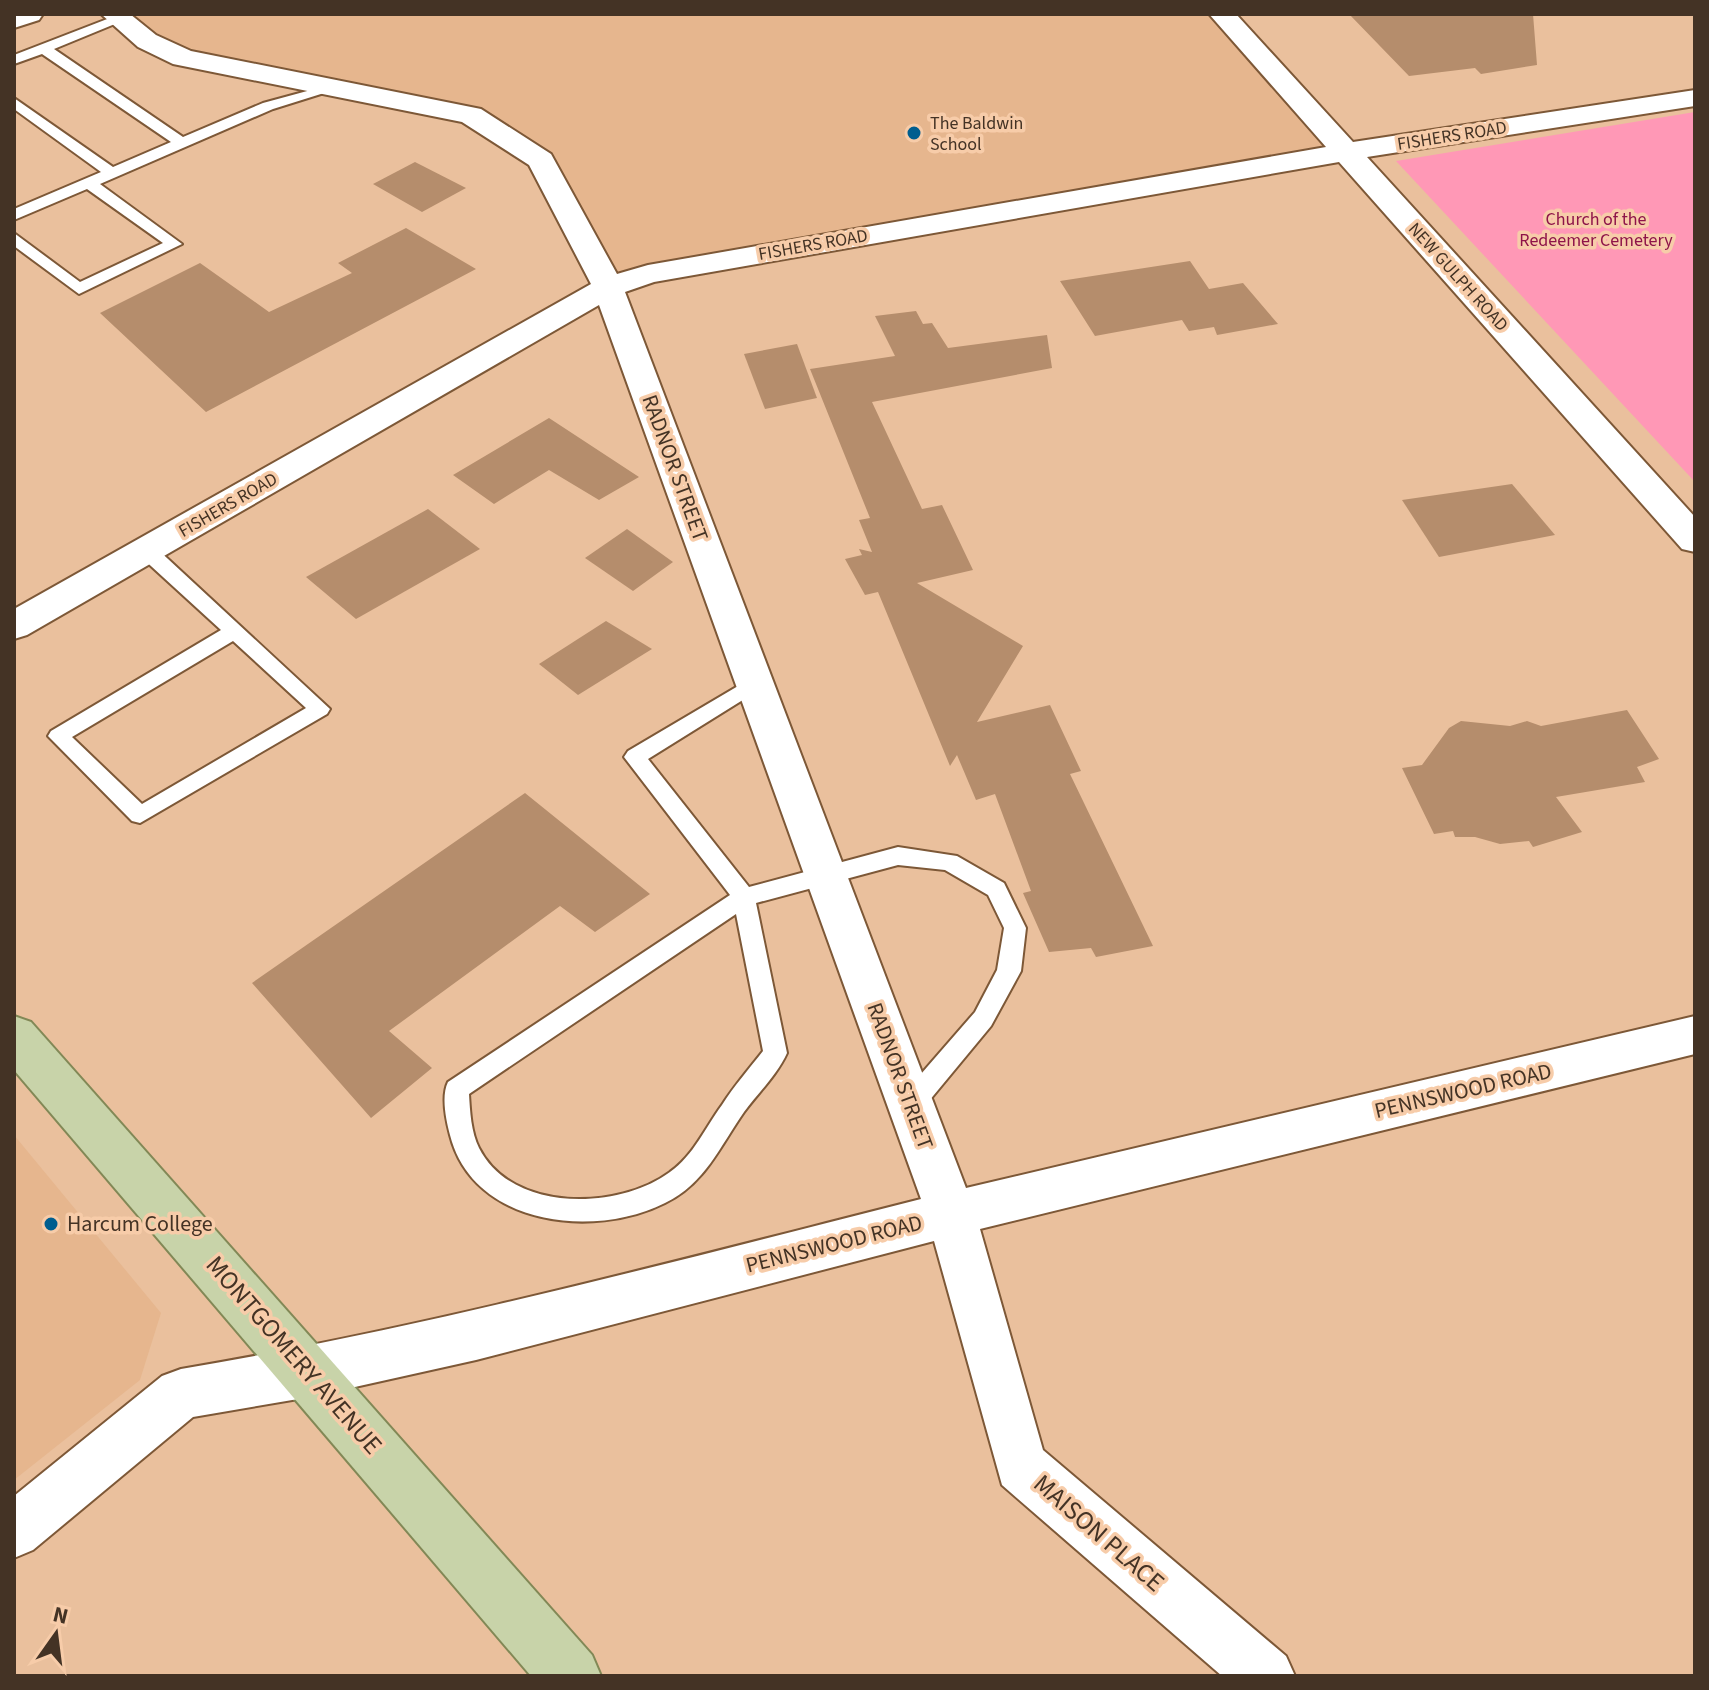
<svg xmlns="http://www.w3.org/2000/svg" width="1709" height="1690" viewBox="0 0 1709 1690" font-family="'Source Sans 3',sans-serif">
	<rect width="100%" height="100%" fill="#eac09d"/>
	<g fill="#e6b68e">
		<path d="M114 14H1222L1345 152 608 287 541 160 471 115 183 58Z"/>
		<path d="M14 1135 161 1313 140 1380 14 1480Z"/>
	</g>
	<path fill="#ff98b6" d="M1695 112V482L1396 161Z"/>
	<g fill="#b58d6c">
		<path d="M1349 14H1533L1537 65 1481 74 1475 68 1409 76Z"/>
		<path d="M415 162 466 188 422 212 373 184Z"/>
		<path d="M406 228 476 269 206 412 100 313 200 263 269 312 352 273 338 263Z"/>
		<path d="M1190 261 1209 289 1243 283 1278 324 1217 335 1214 327 1189 331 1182 320 1095 336 1060 281Z"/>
		<path d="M916 311 923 324 932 323 948 348 1047 335 1052 368 872 402 922 509 942 505 973 570 917 583 1023 646 977 722 1050 705 1081 771 1070 774 1153 946 1096 957 1091 948 1049 952 1023 893 1031 891 995 794 976 800 957 755 950 766 878 592 865 595 845 559 862 555 859 549 872 552 859 520 870 518 810 369 895 356 875 316Z"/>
		<path d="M797 344 817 398 765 409 744 354Z"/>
		<path d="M549 418 639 477 599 500 549 470 494 504 453 475Z"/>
		<path d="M1512 484 1555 535 1439 557 1402 500Z"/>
		<path d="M428 509 480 549 356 619 306 577Z"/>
		<path d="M627 529 673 562 633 591 585 558Z"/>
		<path d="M606 621 652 649 578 695 539 664Z"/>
		<path d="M1627 710 1659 759 1637 767 1645 782 1556 797 1582 832 1533 847 1529 841 1500 844 1475 837H1455L1453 831 1434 834 1402 768 1422 765 1449 728 1461 721 1510 726 1527 721 1541 726Z"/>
		<path d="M525 793 650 894 595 932 560 906 389 1031 432 1068 371 1118 252 983Z"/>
	</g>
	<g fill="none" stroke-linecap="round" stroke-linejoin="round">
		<g stroke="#7d5837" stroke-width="4">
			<g id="service">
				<path d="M115 16 127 19 54 49 183 137 263 103 333 84 340 88 273 109 100 184 182 244 79 294 14 246V233L80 282 163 243 87 189 14 220V209L101 172 14 109V98L113 167 171 142 42 54 14 64V55Z"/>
				<path d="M147 545 154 546 330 709 327 714 140 823 132 821 48 736 51 731 221 630 140 556 137 551 140 546ZM233 641 306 708 142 804 72 737Z"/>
				<path d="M755 676 762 678 765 683 762 688 648 759 749 887 898 847 957 856 1004 883 1026 928 1021 971 991 1026 919 1113 910 1116 901 1113 898 1105 901 1097 975 1012 997 970 1004 928 988 895 945 870 898 865 756 903 787 1053C777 1075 758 1093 744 1112 720 1146 705 1184 665 1203 594 1239 473 1226 450 1135 446 1120 441 1096 448 1082L730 895 624 757 628 751ZM736 914 763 1051C749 1069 734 1086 722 1105 705 1128 694 1155 670 1172 619 1210 512 1213 479 1148 471 1132 470 1111 469 1094Z"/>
			</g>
		</g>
		<g stroke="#7d5837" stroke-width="4">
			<g id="minor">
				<path d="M14 14H43L39 20 14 28Z"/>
				<path d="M101 14H130L156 35 191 51 481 109 551 154 617 274 648 265 1326 147 1209 14H1236L1353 142 1695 90V106L1367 157 1695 517V552L1682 549 1339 162 654 282 625 292 966 1188 1695 1016V1054L980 1229 1043 1450 1286 1656 1295 1676H1222L1002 1485 934 1241 476 1360 310 1397 193 1417 33 1550 14 1558V1496L162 1376 181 1369C431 1327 675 1261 921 1199L599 305 27 635 14 639V609L591 284 529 165 462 122 173 64 138 47Z"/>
			</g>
		</g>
		<g stroke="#828856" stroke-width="4">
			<path id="primary" d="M14 1016 31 1022 592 1655 601 1676H531L14 1070Z"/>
		</g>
		<use href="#service" fill="#fff" fill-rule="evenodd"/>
		<use href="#minor" fill="#fff" fill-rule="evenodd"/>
		<use href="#primary" fill="#c8d3a9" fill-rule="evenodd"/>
	</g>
	<g fill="#005e8f" stroke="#f7cca9" stroke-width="3">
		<circle cx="914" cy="133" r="8"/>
		<circle cx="51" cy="1224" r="8"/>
	</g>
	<g text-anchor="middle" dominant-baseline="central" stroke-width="7" stroke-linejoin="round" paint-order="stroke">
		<g font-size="18" fill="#443325" stroke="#f7cca9" text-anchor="start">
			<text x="930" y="123">The Baldwin<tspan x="930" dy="21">School</tspan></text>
		</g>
		<g font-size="18" fill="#443325" stroke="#f7cca9">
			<text transform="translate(1452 136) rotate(-9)">FISHERS ROAD</text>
			<text transform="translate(813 245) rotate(-10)">FISHERS ROAD</text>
			<text transform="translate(1458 277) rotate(48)">NEW GULPH ROAD</text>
			<text transform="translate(228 505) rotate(-30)">FISHERS ROAD</text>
		</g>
		<g font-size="18" fill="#8e1349" stroke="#f7cca9">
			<text x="1596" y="219">Church of the<tspan x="1596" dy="21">Redeemer Cemetery</tspan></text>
		</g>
		<g font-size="22" fill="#443325" stroke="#f7cca9">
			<text transform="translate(675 468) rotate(70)">RADNOR STREET</text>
			<text transform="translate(900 1076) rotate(70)">RADNOR STREET</text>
			<text transform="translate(1463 1091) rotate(-13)">PENNSWOOD ROAD</text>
			<text transform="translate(834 1244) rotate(-14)">PENNSWOOD ROAD</text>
		</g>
		<g font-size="22" fill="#443325" stroke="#f7cca9" text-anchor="start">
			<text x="67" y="1224">Harcum College</text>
		</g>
		<g font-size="26" fill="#443325" stroke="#f7cca9">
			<text transform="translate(294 1355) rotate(49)">MONTGOMERY AVENUE</text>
			<text transform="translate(1099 1533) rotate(41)">MAISON PLACE</text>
		</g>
	</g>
	<rect width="1709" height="1690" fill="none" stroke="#443325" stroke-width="32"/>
	<g transform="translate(56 1634) rotate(14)" stroke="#f7cca9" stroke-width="6" paint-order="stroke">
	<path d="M0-6L14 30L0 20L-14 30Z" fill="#443325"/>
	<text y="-12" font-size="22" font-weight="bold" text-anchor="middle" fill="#443325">N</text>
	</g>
</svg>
